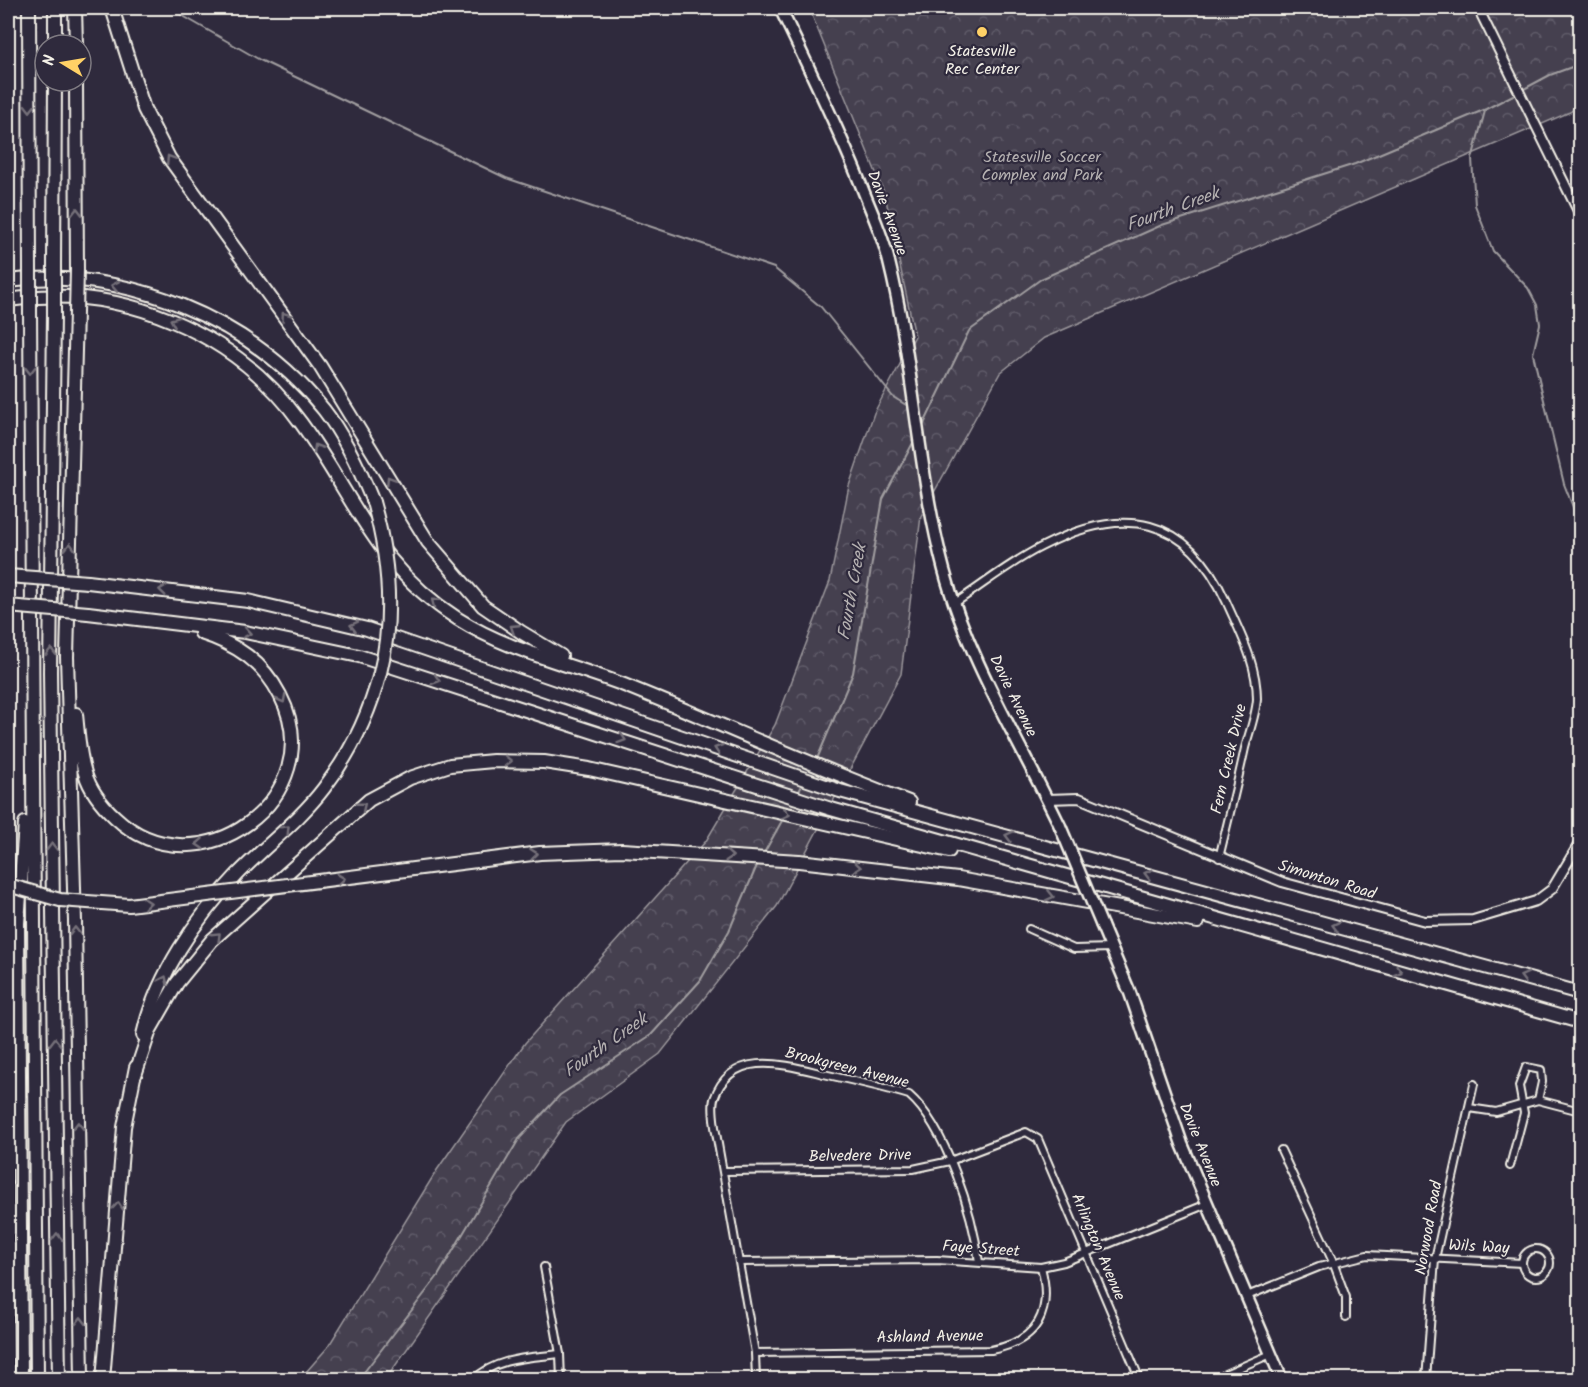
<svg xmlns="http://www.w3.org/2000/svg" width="1588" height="1387" viewBox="0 0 1588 1387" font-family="Kalam,sans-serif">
	<defs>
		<pattern id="park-crowns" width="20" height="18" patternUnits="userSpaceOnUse" patternTransform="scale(1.5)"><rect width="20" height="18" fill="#454050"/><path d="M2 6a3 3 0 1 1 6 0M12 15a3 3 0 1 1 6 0" fill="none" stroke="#605c69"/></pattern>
	</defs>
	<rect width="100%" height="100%" fill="#2f2a3d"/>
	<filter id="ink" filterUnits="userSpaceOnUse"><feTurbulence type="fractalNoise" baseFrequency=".0167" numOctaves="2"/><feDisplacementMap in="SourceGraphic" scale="12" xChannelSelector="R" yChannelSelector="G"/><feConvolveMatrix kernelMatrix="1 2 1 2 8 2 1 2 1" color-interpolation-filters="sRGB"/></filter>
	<g filter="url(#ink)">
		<path fill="url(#park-crowns)" stroke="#9c989c" stroke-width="1.5" d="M809 8H1580V104L1570 112 1044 338 1000 373 921 516 901 674 777 906 660 1054 566 1122 386 1379 299 1380 328 1347 437 1170 525 1043 706 841 775 725 830 581 849 486 874 413 915 336 885 195Z"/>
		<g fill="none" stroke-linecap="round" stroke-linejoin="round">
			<g stroke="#a19ea0" stroke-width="2">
				<path d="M169 8 260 60 506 178 774 268 821 307 893 397 911 408"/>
				<path d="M1522 90 1550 75 1580 64"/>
				<path d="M1485 111 1472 159 1475 205 1493 251 1528 288 1537 305 1540 324 1533 354 1564 484 1580 525"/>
				<path d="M922 428 969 331 1041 279 1162 225 1355 164 1486 109 1517 93"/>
				<path d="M817 759 853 673 883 499 914 441"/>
				<path d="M798 793 804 782"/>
				<path d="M764 853 783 819"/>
				<path d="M358 1380 438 1276 519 1139 560 1095 651 1035 700 981 729 931 758 863"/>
			</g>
			<g stroke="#f4f1e8" stroke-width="10">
				<g id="minor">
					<path d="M955 603C984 584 1012 561 1043 546 1123 505 1187 515 1226 601 1240 633 1257 663 1257 699 1256 715 1249 733 1245 748 1237 785 1228 821 1219 858"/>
					<path d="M1029 929 1074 949 1112 948"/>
					<path d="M1469 1108 1496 1112 1538 1100 1580 1111"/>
					<path d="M1281 1150 1333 1262 1346 1297V1317"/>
					<path d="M1510 1166 1524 1113 1519 1086 1526 1067 1541 1070 1542 1082 1538 1100"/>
					<path d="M724 1171 913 1169 950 1161 1026 1132 1038 1139 1140 1380"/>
					<circle cx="1536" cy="1263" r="14"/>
					<path d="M740 1262 937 1260 1041 1267 1064 1262 1207 1204"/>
					<path d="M544 1267 560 1354 561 1380"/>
					<path d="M1247 1296 1319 1267 1367 1255 1522 1263"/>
					<path d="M755 1353 991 1350C1038 1341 1053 1312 1041 1267"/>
					<path d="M1426 1376 1466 1380"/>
					<path d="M473 1380C497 1357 529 1358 560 1354"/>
					<path d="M756 1380 755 1353 715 1127C714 1119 712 1107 714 1099 732 1046 789 1066 828 1075 855 1081 882 1087 909 1095 946 1127 973 1214 979 1262"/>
					<path d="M1211 1380 1271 1354"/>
					<path d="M1426 1380 1435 1259 1474 1084"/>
				</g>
			</g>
			<g stroke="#f4f1e8" stroke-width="12">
				<g id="tertiary">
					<path d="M1478 8 1580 215"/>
					<path d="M1047 799 1079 798 1282 882 1425 921 1473 920 1536 901 1552 889 1580 842"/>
				</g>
			</g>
			<g stroke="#f4f1e8" stroke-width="15">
				<g id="primary">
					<path d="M780 8C808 66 837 125 861 185 871 211 883 235 889 262 914 363 917 469 944 570 968 660 1020 742 1060 826"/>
					<path d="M1102 926 1130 993 1182 1144 1282 1380"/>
				</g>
			</g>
			<g stroke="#f4f1e8" stroke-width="16">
				<g id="motorway">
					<path d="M29 8 30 268"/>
					<path d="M75 8 76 45"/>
					<path d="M112 8 144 109 169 158 320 366 428 542 483 606 521 632 561 656"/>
					<path d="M55 45V8"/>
					<path d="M76 81 77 270"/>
					<path d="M54 265 55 81"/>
					<path d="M8 281C125 267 250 318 324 410 345 437 360 470 373 502"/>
					<path d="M8 300C120 283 235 331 301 423 356 499 374 565 458 619 508 651 570 664 624 685 719 723 813 766 909 802"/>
					<path d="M30 312 37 1380"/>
					<path d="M76 312 67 657 75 921 82 1380"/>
					<path d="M54 314 50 672 59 1380"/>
					<path d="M88 582 248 601 367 629 840 791 1580 993"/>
					<path d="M88 613 245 632 359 656 831 809 1580 1022"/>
					<path d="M76 714C78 733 79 754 85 773 90 790 102 805 115 817 197 895 333 797 280 695 263 662 236 644 201 633"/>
					<path d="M799 861 958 879 1198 922"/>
					<path d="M143 1035C156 976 196 918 237 875 266 845 299 821 324 788 351 753 369 715 380 673"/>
					<path d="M135 1075 150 1030 177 983 212 940 369 800 410 778 450 765 493 761 544 762 589 769 949 851"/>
					<path d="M8 1119 13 1162"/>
					<path d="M21 1380 18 923 25 823"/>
					<path d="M103 1380 124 1127 136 1067"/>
				</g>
			</g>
			<use href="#minor" stroke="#2f2a3d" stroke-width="6"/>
			<use href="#tertiary" stroke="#2f2a3d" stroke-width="8"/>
			<use href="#primary" stroke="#2f2a3d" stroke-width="10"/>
			<use href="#motorway" stroke="#2f2a3d" stroke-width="12"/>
			<g stroke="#f4f1e8" stroke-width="15" stroke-linecap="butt">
				<path id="primary-bridge" d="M1060 826 1102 926"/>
			</g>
			<g stroke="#f4f1e8" stroke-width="16" stroke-linecap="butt">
				<g id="motorway-bridge">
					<path d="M30 312V268"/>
					<path d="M76 312 77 270"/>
					<path d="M54 314V265"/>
					<path d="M373 502C389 558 394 616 380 673"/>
					<path d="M8 576 88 582"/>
					<path d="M8 606 88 613"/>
					<path d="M8 885 60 900 129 905 540 853 622 850 799 861"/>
				</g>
			</g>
			<use href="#primary-bridge" stroke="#2f2a3d" stroke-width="10"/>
			<use href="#motorway-bridge" stroke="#2f2a3d" stroke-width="12"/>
		</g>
		<defs><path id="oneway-chevron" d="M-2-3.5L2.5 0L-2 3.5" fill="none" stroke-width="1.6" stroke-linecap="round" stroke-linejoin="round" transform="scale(1.5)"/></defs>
		<g stroke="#747079">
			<use href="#oneway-chevron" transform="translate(30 108) rotate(90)"/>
			<use href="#oneway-chevron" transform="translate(170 159) rotate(-122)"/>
			<use href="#oneway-chevron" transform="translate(77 212) rotate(-90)"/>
			<use href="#oneway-chevron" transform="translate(115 286) rotate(-169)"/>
			<use href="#oneway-chevron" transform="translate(285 316) rotate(-126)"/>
			<use href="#oneway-chevron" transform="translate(174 321) rotate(-157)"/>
			<use href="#oneway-chevron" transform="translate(30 370) rotate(90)"/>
			<use href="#oneway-chevron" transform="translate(317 448) rotate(-121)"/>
			<use href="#oneway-chevron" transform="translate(390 480) rotate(-122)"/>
			<use href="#oneway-chevron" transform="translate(70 547) rotate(-89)"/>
			<use href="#oneway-chevron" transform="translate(163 590) rotate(-173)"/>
			<use href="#oneway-chevron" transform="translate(435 602) rotate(-142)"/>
			<use href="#oneway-chevron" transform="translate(354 626) rotate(-166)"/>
			<use href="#oneway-chevron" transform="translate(514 628) rotate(-147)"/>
			<use href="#oneway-chevron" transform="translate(247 633) rotate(10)"/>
			<use href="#oneway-chevron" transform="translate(51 652) rotate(-89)"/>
			<use href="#oneway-chevron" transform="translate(436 680) rotate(18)"/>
			<use href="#oneway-chevron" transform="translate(282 699) rotate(62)"/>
			<use href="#oneway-chevron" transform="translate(622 739) rotate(18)"/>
			<use href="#oneway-chevron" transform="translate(718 749) rotate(-161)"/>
			<use href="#oneway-chevron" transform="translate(508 761) rotate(1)"/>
			<use href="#oneway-chevron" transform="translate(362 806) rotate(-39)"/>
			<use href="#oneway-chevron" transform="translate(786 814) rotate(13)"/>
			<use href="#oneway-chevron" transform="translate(286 829) rotate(-45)"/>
			<use href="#oneway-chevron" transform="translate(1009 836) rotate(-165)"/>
			<use href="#oneway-chevron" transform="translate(200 844) rotate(176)"/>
			<use href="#oneway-chevron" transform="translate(52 847) rotate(-91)"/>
			<use href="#oneway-chevron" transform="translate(534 854) rotate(-6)"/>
			<use href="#oneway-chevron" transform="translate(729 856) rotate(4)"/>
			<use href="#oneway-chevron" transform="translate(857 867) rotate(6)"/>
			<use href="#oneway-chevron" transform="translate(1148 874) rotate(-165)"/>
			<use href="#oneway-chevron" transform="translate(341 879) rotate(-7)"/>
			<use href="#oneway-chevron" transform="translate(1050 896) rotate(13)"/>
			<use href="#oneway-chevron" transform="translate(147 903) rotate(-5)"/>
			<use href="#oneway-chevron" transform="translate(1336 926) rotate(-165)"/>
			<use href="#oneway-chevron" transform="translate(75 931) rotate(-91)"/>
			<use href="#oneway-chevron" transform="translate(217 936) rotate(-44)"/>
			<use href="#oneway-chevron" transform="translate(1398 971) rotate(16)"/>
			<use href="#oneway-chevron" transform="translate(1524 977) rotate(-165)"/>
			<use href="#oneway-chevron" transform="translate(164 980) rotate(-65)"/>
			<use href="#oneway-chevron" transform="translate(55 1042) rotate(-91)"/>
			<use href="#oneway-chevron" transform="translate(78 1126) rotate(-91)"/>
			<use href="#oneway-chevron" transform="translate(118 1206) rotate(-85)"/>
			<use href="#oneway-chevron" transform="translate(57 1237) rotate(-91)"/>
			<use href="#oneway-chevron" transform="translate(81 1321) rotate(-91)"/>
		</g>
	</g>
	<circle fill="#ffd166" stroke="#2f2a3d" stroke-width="2" cx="982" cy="32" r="6"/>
	<g text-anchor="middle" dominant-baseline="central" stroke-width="4.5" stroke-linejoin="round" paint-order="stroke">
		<g font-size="16" fill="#f4f1e8" stroke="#2f2a3d">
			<text x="982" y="51">Statesville<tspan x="982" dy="18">Rec Center</tspan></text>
		</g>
		<g font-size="16" fill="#b7b3b3" stroke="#2f2a3d">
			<text x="1042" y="157">Statesville Soccer<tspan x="1042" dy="18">Complex and Park</tspan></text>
		</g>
		<g font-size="16" fill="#f4f1e8" stroke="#2f2a3d">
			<text transform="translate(887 213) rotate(70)">Davie Avenue</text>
			<text transform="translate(1013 696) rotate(64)">Davie Avenue</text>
			<text transform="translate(1229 759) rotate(-77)">Fern Creek Drive</text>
			<text transform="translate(1327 880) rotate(17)">Simonton Road</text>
			<text transform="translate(847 1068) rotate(14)">Brookgreen Avenue</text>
			<text transform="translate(1200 1145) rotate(68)">Davie Avenue</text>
			<text transform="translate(860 1156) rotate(-1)">Belvedere Drive</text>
			<text transform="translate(1429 1228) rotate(-80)">Norwood Road</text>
			<text transform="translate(1098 1247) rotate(67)">Arlington Avenue</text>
			<text transform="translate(1479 1247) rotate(3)">Wils Way</text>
			<text transform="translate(981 1249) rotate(4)">Faye Street</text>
			<text transform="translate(930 1337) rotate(-1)">Ashland Avenue</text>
		</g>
		<g font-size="18" font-style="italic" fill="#b6b2b2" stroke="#2f2a3d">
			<text transform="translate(1173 210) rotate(-20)">Fourth Creek</text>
			<text transform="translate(853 592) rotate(-80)">Fourth Creek</text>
			<text transform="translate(606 1046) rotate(-35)">Fourth Creek</text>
		</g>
	</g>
	<rect width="1588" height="1387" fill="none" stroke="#2f2a3d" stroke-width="30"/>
	<rect x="15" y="15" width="1558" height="1357" fill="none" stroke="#f4f1e8" stroke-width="2" filter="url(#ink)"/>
	<g transform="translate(63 63) rotate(281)"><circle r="28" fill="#2f2a3d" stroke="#7e7a81" stroke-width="1.5"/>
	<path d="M0-4.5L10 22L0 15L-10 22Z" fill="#ffd166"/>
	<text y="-9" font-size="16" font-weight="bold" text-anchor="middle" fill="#f4f1e8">N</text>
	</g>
</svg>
